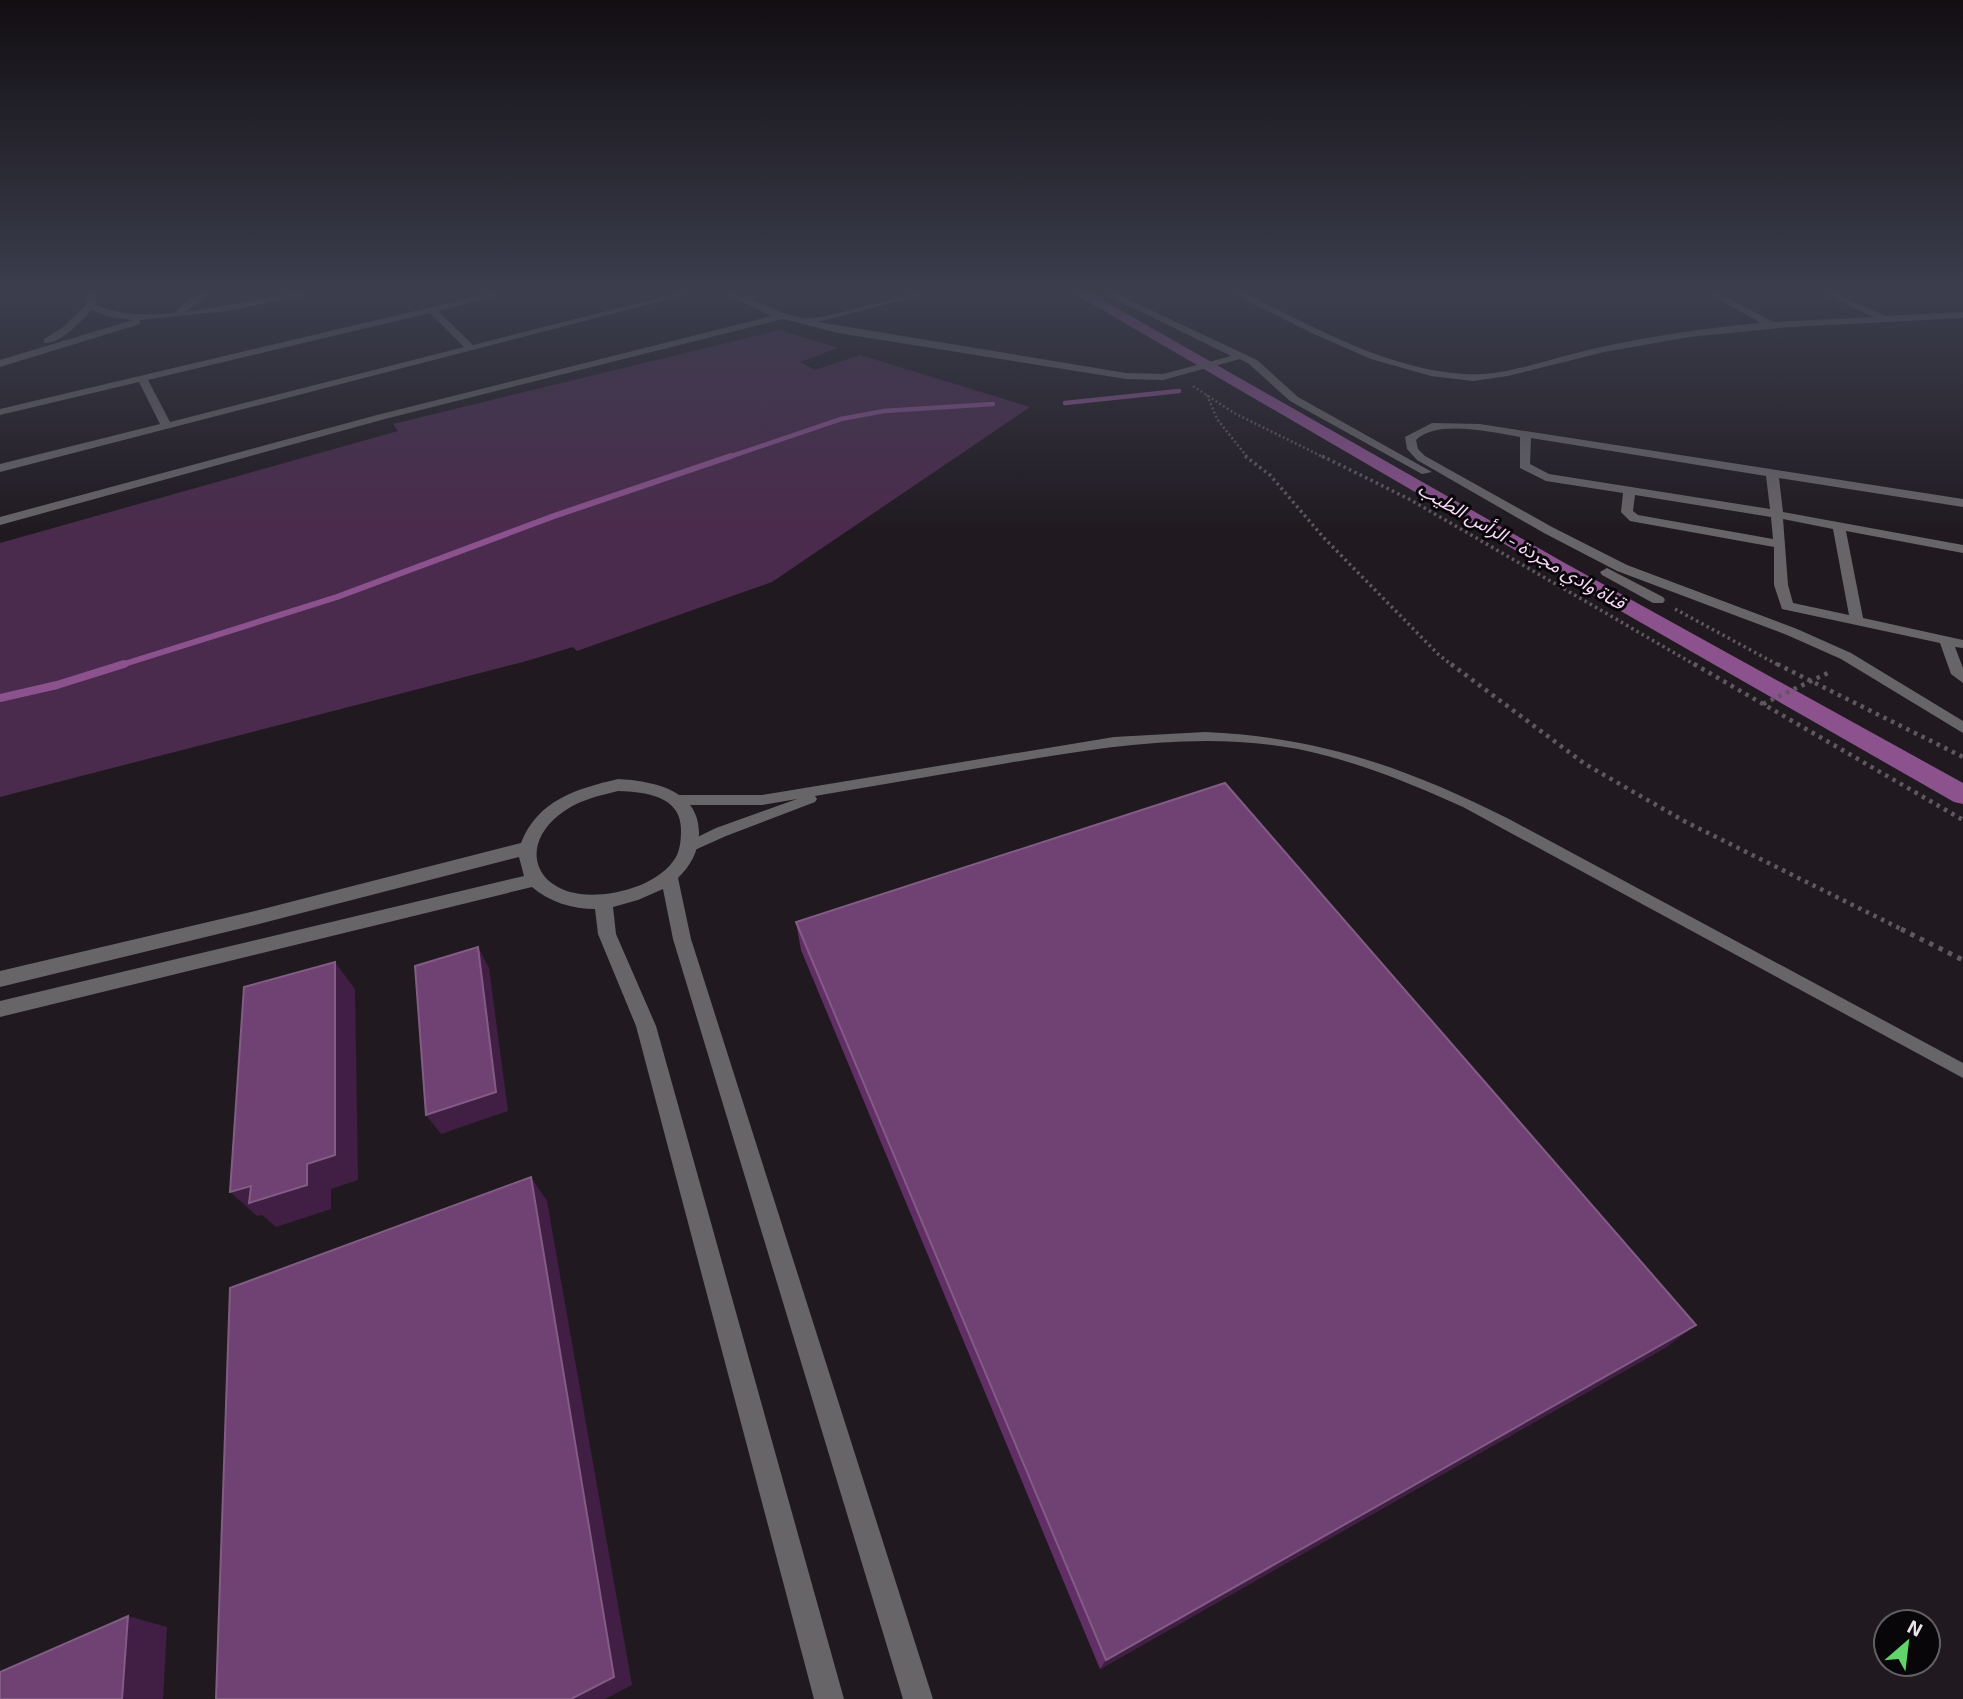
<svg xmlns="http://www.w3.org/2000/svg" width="1963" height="1699" viewBox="0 0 1963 1699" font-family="'Exo 2','Noto Sans Arabic',sans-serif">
	<rect width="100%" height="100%" fill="#201a20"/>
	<path fill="#4b2b4d" d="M779 330 838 348 800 362 815 370 860 355 1030 407 772 582 577 651 573 647 523 662 0 797V543L398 431 393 424Z"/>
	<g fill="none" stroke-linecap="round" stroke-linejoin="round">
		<g stroke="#8b528e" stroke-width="4.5">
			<path d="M1065 403 1179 391"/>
			<path d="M726 458 841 419 884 411 993 404"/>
		</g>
		<path stroke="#8b528e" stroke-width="6" d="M118 666 337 597 554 516 731 456"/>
		<path stroke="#8b528e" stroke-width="8" d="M0 698 57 685 124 664"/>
		<path fill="#8b528e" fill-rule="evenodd" d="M1075 294H1092L1563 562 1963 783V804L1954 802 1549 570Z"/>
		<g stroke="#5f595f" stroke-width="2.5" stroke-dasharray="2 2.5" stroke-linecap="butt">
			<path d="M1193 386 1234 413 1325 458"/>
			<path d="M1207 395 1217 419 1248 458"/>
		</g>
		<g stroke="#5f595f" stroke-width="3.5" stroke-dasharray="2.5 3.5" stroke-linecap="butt">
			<path d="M1245 456 1270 475 1324 538 1439 655 1453 666"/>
			<path d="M1322 456 1409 499 1697 666"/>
			<path d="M1675 609 1780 666"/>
		</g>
		<g stroke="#5f595f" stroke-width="4.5" stroke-dasharray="3.5 5" stroke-linecap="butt">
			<path d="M1451 664 1585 764 1684 821 1905 931"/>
			<path d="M1694 664 1963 820"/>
			<path d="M1777 664 1963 757"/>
		</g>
		<path stroke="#5f595f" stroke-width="5" stroke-dasharray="4.5 6" stroke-linecap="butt" d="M1901 929 1963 960"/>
		<path fill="#686568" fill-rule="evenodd" d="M1205 732C1320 737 1407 768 1509 819L1963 1063V1078L1463 807C1410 783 1356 761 1298 749 1200 731 1105 747 1008 763 944 774 879 785 815 796L817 799 815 802 726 836 688 853 681 848 683 844 716 828 797 799 762 805H677L670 800 677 795H762L1114 737Z"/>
		<g fill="#686568" fill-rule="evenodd">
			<path d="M87 294H95L96 305C121 316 148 315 175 313 184 301 195 294 211 294L185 312 291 294H311L227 311 140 320V324L0 367V360L133 320 108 317 92 310C80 322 61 344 44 343V339L63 327 86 305Z"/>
			<path d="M487 294H503L438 311 473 345 674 294H689L0 472V464L160 424 139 382 0 415V409ZM430 313 464 347 170 422 148 380Z"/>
			<path d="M726 294C749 294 777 314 803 318 819 321 890 299 910 294H925L818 322 1126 373 1163 374 1231 356 1105 294H1117L1257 360 1298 397 1432 472 1422 474 1290 401 1249 364 1240 359 1163 380 1126 379 838 333 783 319 385 419 0 525V517L377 415 772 316Z"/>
			<path d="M1234 294H1246C1315 327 1386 369 1464 374 1505 377 1548 359 1588 350 1645 337 1703 328 1761 323L1709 294H1720L1774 322 1873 317 1825 294H1836L1886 316 1963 312V318L1791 327 1689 337 1604 352 1508 376 1473 381 1431 376 1371 359 1316 335Z"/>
			<path d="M1432 423 1480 424 1963 499V507L1779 478 1783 512 1963 545V553L1846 531 1863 618 1963 640V648L1955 647 1963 668V683L1951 674 1940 643 1782 609 1774 585V547L1630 521 1621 512 1623 493 1546 481 1520 468V437C1492 432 1437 419 1416 440L1418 449 1425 456 1552 527 1627 565 1797 629 1851 653 1963 721V733L1841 659 1787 635 1617 571 1544 533 1417 460 1407 449 1405 437ZM1531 438 1766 476 1770 509 1549 474 1530 464ZM1635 495 1771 517 1773 539 1638 515 1633 511ZM1783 519 1833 529 1849 615 1793 603 1788 585Z"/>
			<path d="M1607 568 1663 597 1665 600 1663 603H1653L1602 575 1600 572Z"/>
			<path d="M618 779C653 781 700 790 699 834 698 852 691 865 678 878L691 939 933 1699H903L673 939 663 889 638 900 613 907 616 934 656 1026 844 1699H814L636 1026 598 934 595 909C573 909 549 902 532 887L0 1017V1001L524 876 519 857 255 925 0 987V971L255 911 521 843C538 800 576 789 618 779ZM618 791C646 792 682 796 681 831 681 839 680 850 676 857 659 886 610 898 580 894 532 887 522 844 559 815 576 801 597 796 618 791Z"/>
		</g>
		<path stroke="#5f595f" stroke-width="4.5" stroke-dasharray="3.5 5" stroke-linecap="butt" d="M1763 704 1832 671"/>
	</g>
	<path fill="#612f65" d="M796 922 1668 1346 1100 1669 801 950Z"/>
	<g fill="#411e43">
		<path d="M478 947 489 968 508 1111 441 1134 426 1115Z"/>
		<path d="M335 962 355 989 358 1180 331 1189V1209L276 1227 262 1215 257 1216 230 1192 307 1164Z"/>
		<path d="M531 1177 547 1201 632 1685 605 1699H571Z"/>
		<path d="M1696 1325 1668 1346 1100 1669 1106 1660Z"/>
		<path d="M128 1616 167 1627 163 1699H122Z"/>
	</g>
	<g fill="#704273" stroke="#825c85" stroke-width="2">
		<path d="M1225 783 1696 1325 1106 1660 796 922Z"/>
		<path d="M478 947 496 1092 426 1115 415 966Z"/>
		<path d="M335 962V1155L307 1164V1185L249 1203 251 1186 230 1192 244 987Z"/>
		<path d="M531 1177 614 1677 571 1699H216L230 1288Z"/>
		<path d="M128 1616 122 1699H0V1672Z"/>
	</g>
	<linearGradient id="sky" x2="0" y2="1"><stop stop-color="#120e12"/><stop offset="0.55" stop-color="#3c3e4e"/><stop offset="1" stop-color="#3c3e4e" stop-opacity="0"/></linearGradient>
	<rect width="1963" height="532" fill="url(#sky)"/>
	<g text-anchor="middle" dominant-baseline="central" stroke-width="6" stroke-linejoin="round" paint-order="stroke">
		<g font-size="19" font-style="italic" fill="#f8d8f9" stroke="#080608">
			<text transform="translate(1522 545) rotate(30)">قناة وادي مجردة - الرأس الطيب</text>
		</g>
	</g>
	<g transform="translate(1907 1643) rotate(28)"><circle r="33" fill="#080608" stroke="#625f62" stroke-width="2"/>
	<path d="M0-5L12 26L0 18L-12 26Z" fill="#61d46a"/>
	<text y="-10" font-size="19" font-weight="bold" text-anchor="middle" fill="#e8e4e8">N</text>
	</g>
</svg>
